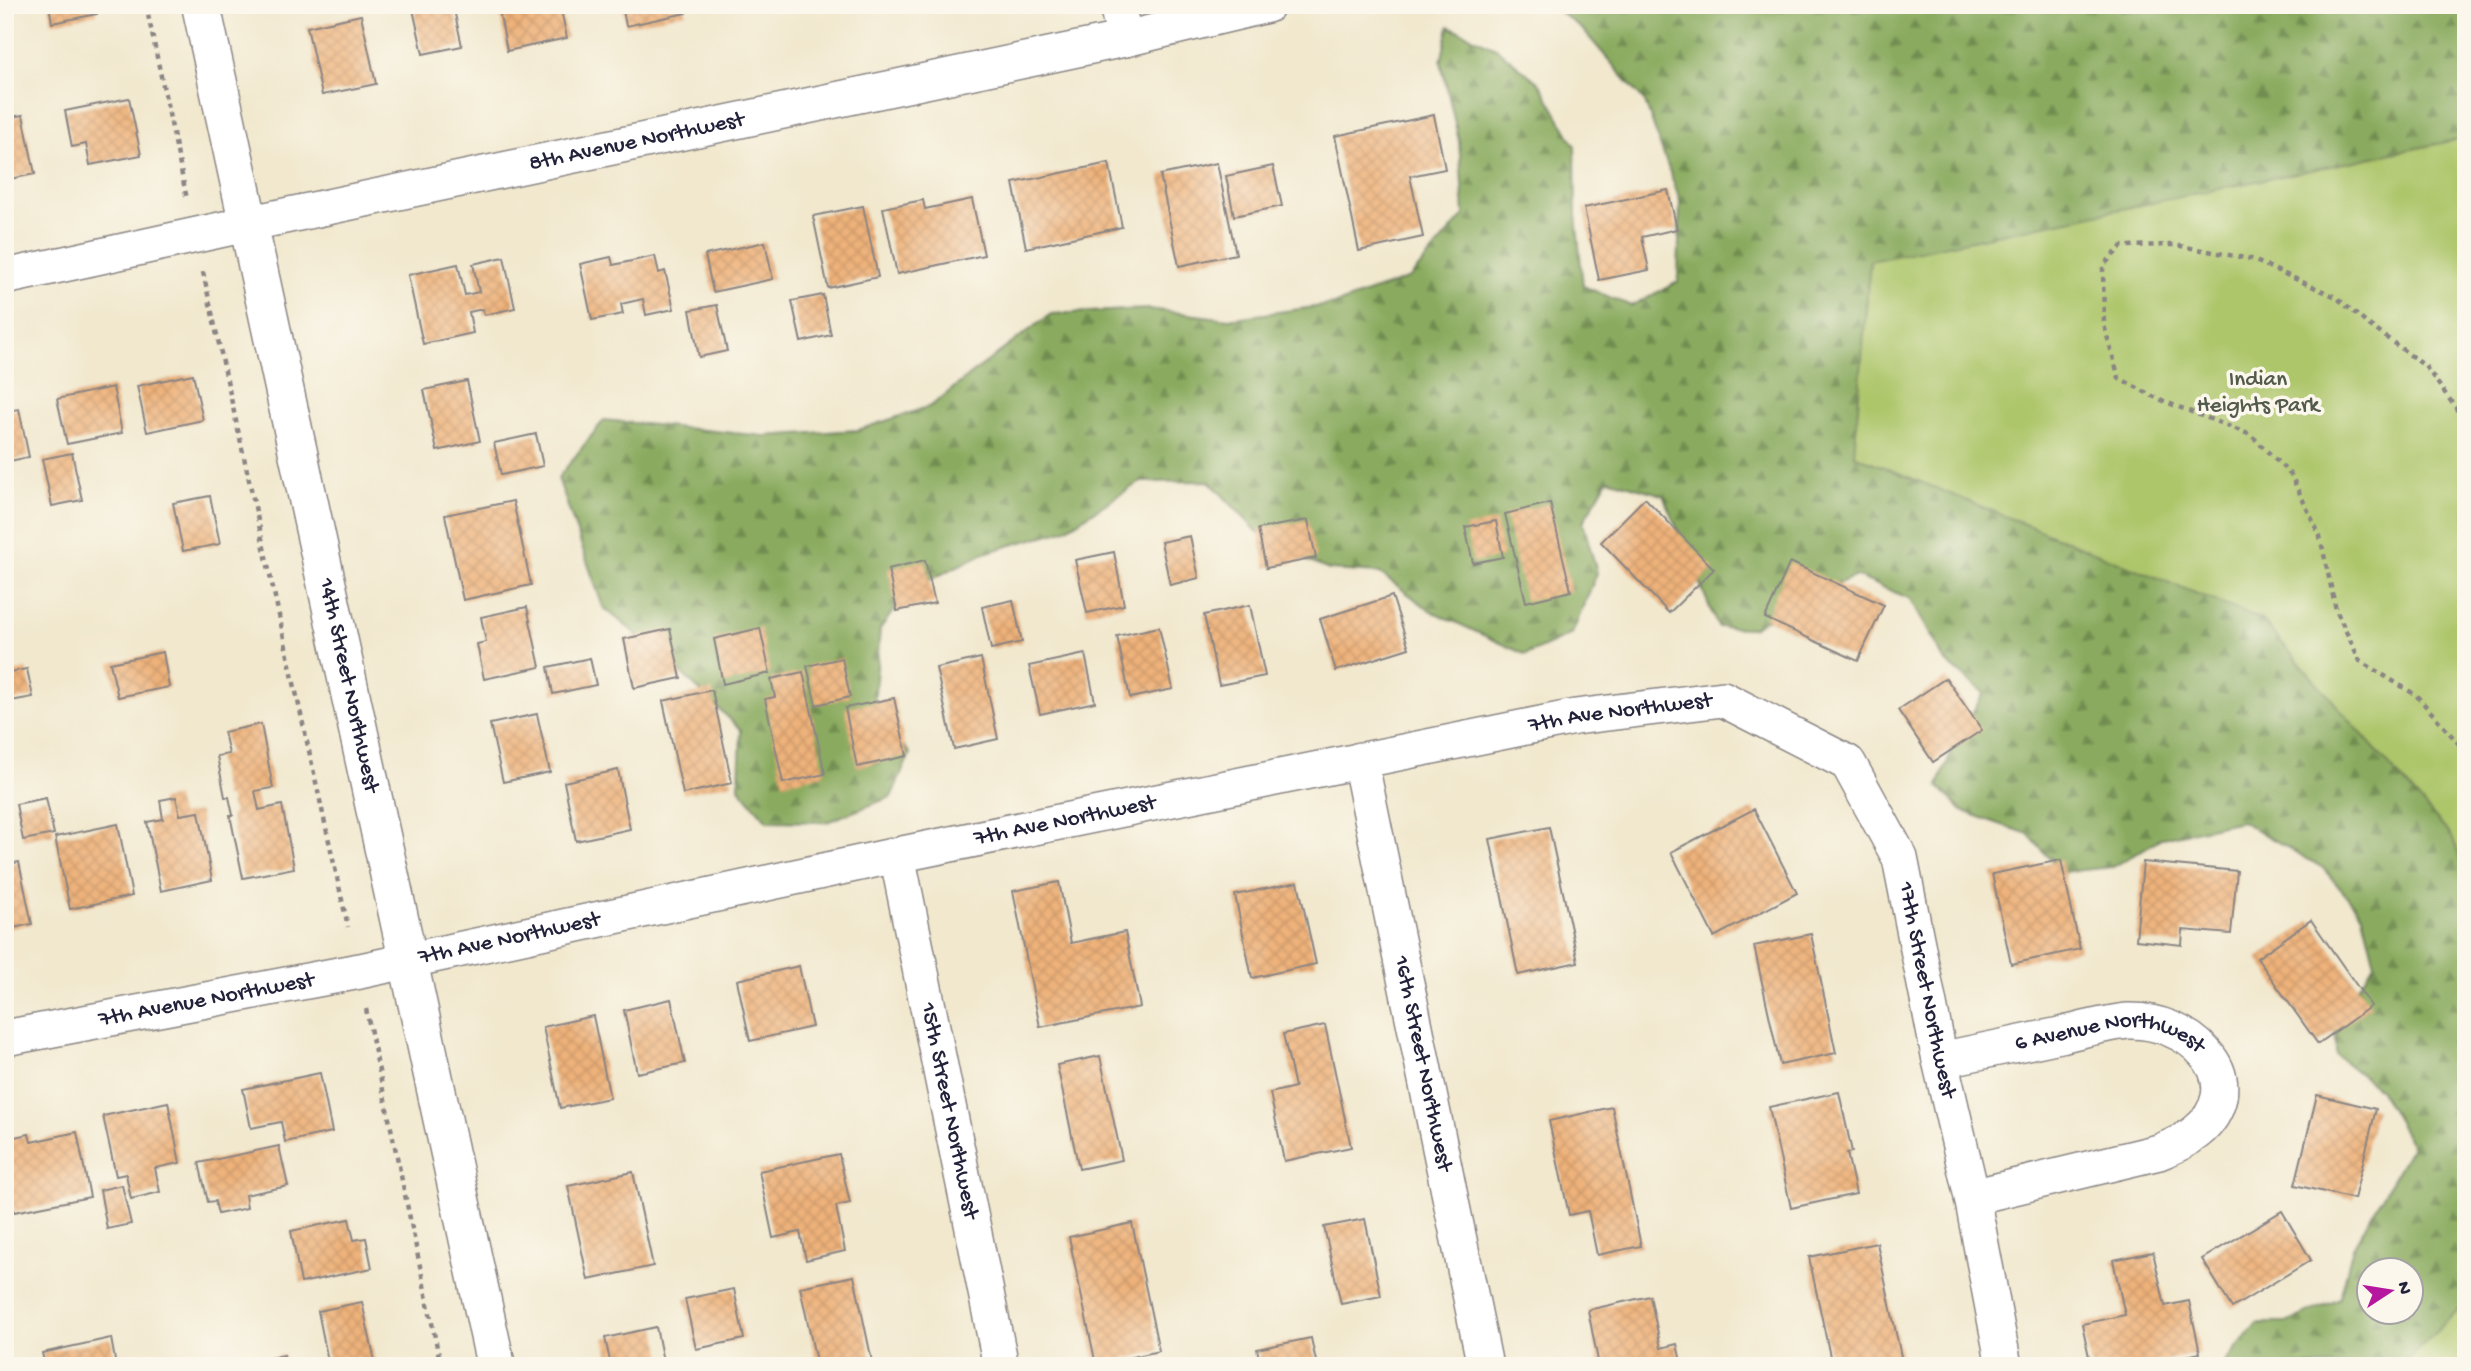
<svg xmlns="http://www.w3.org/2000/svg" width="2471" height="1371" viewBox="0 0 2471 1371" font-family="'Gochi Hand',sans-serif">
	<defs>
		<pattern id="forest-firs" width="22" height="20" patternUnits="userSpaceOnUse" patternTransform="scale(1.75)"><rect width="22" height="20" fill="#8aab5f"/><path d="M5 1l3.5 6h-7zM16 11l3.5 6h-7z" fill="#708b50"/></pattern>
		<pattern id="building-cross-hatch" width="8" height="8" patternUnits="userSpaceOnUse" patternTransform="scale(1.75)"><rect width="8" height="8" fill="#eeb27a"/><path d="M0 0l8 8M0 8l8-8" fill="none" stroke="#cc996a"/></pattern>
	</defs>
	<rect width="100%" height="100%" fill="#fbf7ec"/>
	<filter id="ink" filterUnits="userSpaceOnUse"><feTurbulence type="fractalNoise" baseFrequency=".0143" numOctaves="2"/><feDisplacementMap in="SourceGraphic" scale="14" xChannelSelector="R" yChannelSelector="G"/><feConvolveMatrix kernelMatrix="1 2 1 2 8 2 1 2 1" color-interpolation-filters="sRGB"/></filter>
	<filter id="wash" filterUnits="userSpaceOnUse"><feTurbulence type="fractalNoise" baseFrequency=".00686" numOctaves="4" result="noise"/><feDisplacementMap in="SourceGraphic" scale="28" xChannelSelector="R" yChannelSelector="G"/><feGaussianBlur stdDeviation="1.57" result="paint"/><feColorMatrix in="noise" values="0 0 0 0 0 0 0 0 0 0 0 0 0 0 0 0 0 1.4 0 .05"/><feComposite in="paint" operator="in"/></filter>
	<g filter="url(#wash)">
		<rect width="100%" height="100%" fill="#f1e8ce"/>
		<path fill="url(#forest-firs)" stroke="#56664d" stroke-width="2" fill-rule="evenodd" d="M1551 5H2466V1366H2222L2257 1323H2286L2340 1298 2353 1247 2412 1146 2379 1089 2336 1055V1015L2375 964 2363 915 2323 868 2241 821 2162 838 2113 867 2062 872 2028 834 1962 811 1938 786 1956 740 1984 693 1944 660 1911 599 1856 576 1800 599 1752 628 1718 627 1663 495 1608 479 1583 522 1597 573 1572 634 1526 655 1431 611 1380 573 1329 570 1271 546 1209 481 1140 482 1064 530 984 553 909 590 880 629 874 705 910 754 891 797 827 822 767 821 739 788 741 730 668 660 603 607 558 478 604 420 764 436 858 430 931 406 980 367 1051 314 1148 309 1228 319 1336 304 1410 278 1464 215 1459 141 1441 62 1449 26 1496 48 1540 84 1575 146 1576 215 1583 286 1631 306 1678 282 1680 201 1645 102 1583 30ZM2370 1270H2412V1312H2370Z"/>
		<g fill="#adc66b" stroke="#687453" stroke-width="2">
			<path d="M2466 138V870L2452 837 2262 620 1854 455 1870 261Z"/>
			<path d="M2466 1302V1366H2401Z"/>
		</g>
		<g id="blocks">
			<g fill="url(#building-cross-hatch)">
				<path d="M49 5H95L97 14 52 23Z"/>
				<path d="M412 5H453L462 46 423 54Z"/>
				<path d="M498 5H560L567 38 507 51Z"/>
				<path d="M622 5H684L686 13 626 26Z"/>
				<path d="M361 15 376 84 322 95 307 27Z"/>
				<path d="M129 98 141 155 90 165 86 144 72 147 65 111Z"/>
				<path d="M23 115 35 174 5 180V118Z"/>
				<path d="M1434 115 1445 169 1410 176 1423 237 1359 251 1335 136Z"/>
				<path d="M1109 163 1122 227 1026 248 1013 183Z"/>
				<path d="M1217 163 1236 254 1179 266 1160 175Z"/>
				<path d="M1273 166 1282 206 1234 216 1226 176Z"/>
				<path d="M1668 190 1677 229 1642 237 1649 270 1599 280 1584 208Z"/>
				<path d="M972 199 984 255 897 274 883 208 923 200 925 209Z"/>
				<path d="M863 206 878 277 828 288 813 216Z"/>
				<path d="M765 242 773 279 713 292 705 255Z"/>
				<path d="M655 256 659 273 665 271 674 309 646 315 643 299 621 304 623 314 592 320 580 264 611 257 613 265Z"/>
				<path d="M504 257 515 308 484 315 483 309 469 312 473 333 423 344 408 275 458 264 465 295 479 292 473 264Z"/>
				<path d="M823 295 831 335 801 342 792 301Z"/>
				<path d="M717 305 727 351 699 357 690 310Z"/>
				<path d="M193 374 203 420 147 432 137 386Z"/>
				<path d="M467 381 480 441 437 451 424 390Z"/>
				<path d="M113 387 122 433 67 444 57 399Z"/>
				<path d="M19 409 29 457 5 462V411Z"/>
				<path d="M536 434 543 466 501 475 494 443Z"/>
				<path d="M72 453 82 500 52 506 42 459Z"/>
				<path d="M210 496 220 544 183 551 173 503Z"/>
				<path d="M1645 498 1714 569 1669 613 1601 542Z"/>
				<path d="M513 501 531 585 463 600 445 515Z"/>
				<path d="M1550 503 1571 591 1526 602 1505 514Z"/>
				<path d="M1308 520 1316 558 1266 568 1258 529Z"/>
				<path d="M1496 521 1503 557 1473 563 1465 527Z"/>
				<path d="M1190 536 1199 578 1170 585 1161 542Z"/>
				<path d="M1114 552 1124 605 1087 613 1075 560Z"/>
				<path d="M925 560 935 603 897 611 888 569Z"/>
				<path d="M1790 562 1884 605 1858 661 1765 618Z"/>
				<path d="M1392 596 1409 648 1336 671 1320 619Z"/>
				<path d="M1013 600 1022 642 991 649 982 607Z"/>
				<path d="M1250 605 1265 676 1219 685 1204 615Z"/>
				<path d="M527 607 540 667 484 679 477 644 486 642 481 617Z"/>
				<path d="M1159 627 1173 689 1130 698 1117 636Z"/>
				<path d="M760 628 770 673 723 684 714 639Z"/>
				<path d="M670 629 681 678 634 688 624 639Z"/>
				<path d="M163 652 169 687 118 697 110 663Z"/>
				<path d="M1085 654 1095 702 1040 714 1029 666Z"/>
				<path d="M590 658 596 685 553 694 548 667Z"/>
				<path d="M842 658 850 697 816 705 807 666Z"/>
				<path d="M981 658 998 739 954 749 936 668Z"/>
				<path d="M27 669 33 697 5 702V673Z"/>
				<path d="M803 672 825 774 783 783 765 699 775 697 771 679Z"/>
				<path d="M1946 678 1982 730 1933 762 1898 710Z"/>
				<path d="M712 690 732 783 683 794 663 701Z"/>
				<path d="M894 698 907 756 857 767 845 708Z"/>
				<path d="M537 714 550 772 503 782 490 724Z"/>
				<path d="M261 724 273 788 255 791 259 810 282 805 294 868 243 878 230 815H233L229 797H225L217 756 229 754 224 732Z"/>
				<path d="M618 770 630 829 576 841 564 782Z"/>
				<path d="M176 797 180 815 199 812 212 880 161 891 147 822 163 819 160 800Z"/>
				<path d="M46 798 54 834 23 840 16 804Z"/>
				<path d="M1754 809 1797 893 1714 937 1671 852Z"/>
				<path d="M118 824 132 896 70 909 55 837Z"/>
				<path d="M1549 827 1578 962 1518 975 1490 839Z"/>
				<path d="M5 845 10 864 19 862 32 924 8 929 9 935H5Z"/>
				<path d="M2061 860 2080 949 2011 964 1992 874Z"/>
				<path d="M2143 862 2237 871 2231 934 2183 930 2182 945 2136 940Z"/>
				<path d="M1059 882 1071 943 1125 932 1140 1007 1040 1027 1013 891Z"/>
				<path d="M1298 882 1316 964 1252 978 1235 895Z"/>
				<path d="M2311 920 2371 1006 2318 1044 2257 958Z"/>
				<path d="M1811 934 1836 1053 1780 1065 1754 946Z"/>
				<path d="M799 966 812 1027 750 1041 737 980Z"/>
				<path d="M671 999 685 1063 637 1073 624 1010Z"/>
				<path d="M593 1016 610 1098 560 1108 543 1027Z"/>
				<path d="M1325 1025 1351 1147 1284 1161 1270 1093 1295 1087 1283 1034Z"/>
				<path d="M1100 1056 1122 1160 1079 1169 1057 1065Z"/>
				<path d="M320 1073 332 1132 285 1142 281 1122 251 1128 243 1089Z"/>
				<path d="M1839 1092 1852 1152 1847 1153 1856 1194 1791 1208 1769 1107Z"/>
				<path d="M2317 1095 2376 1109 2354 1199 2295 1185Z"/>
				<path d="M168 1102 180 1163 155 1168 160 1192 131 1199 126 1174 116 1176 103 1116Z"/>
				<path d="M1612 1107 1641 1246 1597 1255 1588 1211 1569 1215 1549 1121Z"/>
				<path d="M77 1132 90 1197 14 1212 5 1169V1139L29 1134 31 1142Z"/>
				<path d="M279 1146 288 1186 245 1195 247 1208 218 1214 215 1201 208 1202 199 1163Z"/>
				<path d="M839 1154 850 1203 836 1206 845 1251 806 1260 800 1232 773 1238 759 1171Z"/>
				<path d="M633 1172 653 1266 588 1280 568 1186Z"/>
				<path d="M122 1185 131 1224 107 1229 100 1190Z"/>
				<path d="M2282 1211 2311 1260 2232 1308 2202 1259Z"/>
				<path d="M349 1219 354 1240 366 1238 372 1268 301 1283 291 1231Z"/>
				<path d="M1365 1219 1381 1296 1341 1304 1324 1227Z"/>
				<path d="M1132 1223 1159 1351 1096 1365 1069 1237Z"/>
				<path d="M1877 1243 1903 1366H1832L1809 1257Z"/>
				<path d="M2153 1252 2165 1306 2189 1301 2200 1353 2141 1366H2091L2082 1324 2125 1315 2113 1260Z"/>
				<path d="M854 1276 873 1366H817L800 1287Z"/>
				<path d="M734 1289 744 1339 696 1349 685 1299Z"/>
				<path d="M1650 1296 1661 1348 1677 1344 1682 1366H1599L1588 1310Z"/>
				<path d="M362 1302 376 1366H329L318 1311Z"/>
				<path d="M656 1327 664 1366H611L605 1338Z"/>
				<path d="M111 1338 116 1366H45L42 1353Z"/>
				<path d="M1311 1338 1317 1366H1261L1257 1349Z"/>
				<path d="M284 1355 287 1366H238V1365Z"/>
			</g>
		</g>
	</g>
	<g filter="url(#ink)">
		<use href="#blocks" fill-opacity="0" stroke="#8a8584" stroke-width="2"/>
		<g fill="none" stroke-linecap="round" stroke-linejoin="round">
			<g stroke="#8a8584" stroke-width="38">
				<g id="minor">
					<path d="M1117 5 1125 39"/>
					<path id="s1" d="M5 277 247 224 1125 39 1267 5"/>
					<path id="s2" d="M1360 760 1485 1366"/>
					<path id="s3" d="M897 855 1001 1366"/>
					<path id="s4" d="M5 1038 360 971 897 855 1575 717 1723 699 1848 763 1900 858 1940 1060 1972 1197 2004 1366"/>
					<path id="s5" d="M1940 1060C1980 1052 2020 1043 2060 1035 2082 1030 2106 1023 2128 1021 2156 1020 2187 1032 2205 1053 2216 1065 2222 1080 2219 1097 2213 1127 2185 1142 2159 1152L1972 1197"/>
				</g>
			</g>
			<g stroke="#8a8584" stroke-width="41">
				<g id="tertiary">
					<path id="s6" d="M201 5 496 1366"/>
				</g>
			</g>
			<g stroke="#8a8584" stroke-width="4.5" stroke-dasharray="5 5" stroke-linecap="butt">
				<path d="M146 5 187 199"/>
				<path d="M203 272 348 927"/>
				<path d="M2466 429 2456 408 2425 366 2365 322 2336 297 2251 259 2175 245 2122 246 2103 266 2104 325 2119 378 2158 399 2251 435 2291 475 2320 536 2336 610 2360 661 2416 695 2466 752"/>
				<path d="M366 1009 441 1366"/>
			</g>
			<use href="#minor" stroke="#fff" stroke-width="35"/>
			<use href="#tertiary" stroke="#fff" stroke-width="38"/>
		</g>
	</g>
	<g text-anchor="middle" dominant-baseline="central" stroke-width="7" stroke-linejoin="round" paint-order="stroke">
		<g font-size="23" fill="#22223b" stroke="#fbf7ec">
			<text stroke="none"><textPath href="#s1" startOffset="646">8th Avenue Northwest</textPath></text>
			<text stroke="none"><textPath href="#s6" startOffset="696">14th Street Northwest</textPath></text>
			<text stroke="none"><textPath href="#s4" startOffset="1648">7th Ave Northwest</textPath></text>
			<text stroke="none"><textPath href="#s4" startOffset="1082">7th Ave Northwest</textPath></text>
			<text stroke="none"><textPath href="#s4" startOffset="514">7th Ave Northwest</textPath></text>
			<text stroke="none"><textPath href="#s4" startOffset="2135">17th Street Northwest</textPath></text>
			<text stroke="none"><textPath href="#s4" startOffset="205">7th Avenue Northwest</textPath></text>
			<text stroke="none"><textPath href="#s5" startOffset="175">6 Avenue Northwest</textPath></text>
			<text stroke="none"><textPath href="#s2" startOffset="310">16th Street Northwest</textPath></text>
			<text stroke="none"><textPath href="#s3" startOffset="261">15th Street Northwest</textPath></text>
		</g>
		<g font-size="23" fill="#535b4c" stroke="#fbf7ec">
			<text x="2258" y="380">Indian<tspan x="2258" dy="26">Heights Park</tspan></text>
		</g>
	</g>
	<rect width="2471" height="1371" fill="none" stroke="#fbf7ec" stroke-width="28"/>
	<g transform="translate(2390 1291) rotate(78)"><circle r="33" fill="#fbf7ec" stroke="#a4a2a5" stroke-width="2"/>
	<path d="M0-5L12 26L0 18L-12 26Z" fill="#b5179e"/>
	<text y="-10" font-size="19" font-weight="bold" text-anchor="middle" fill="#22223b">N</text>
	</g>
</svg>
